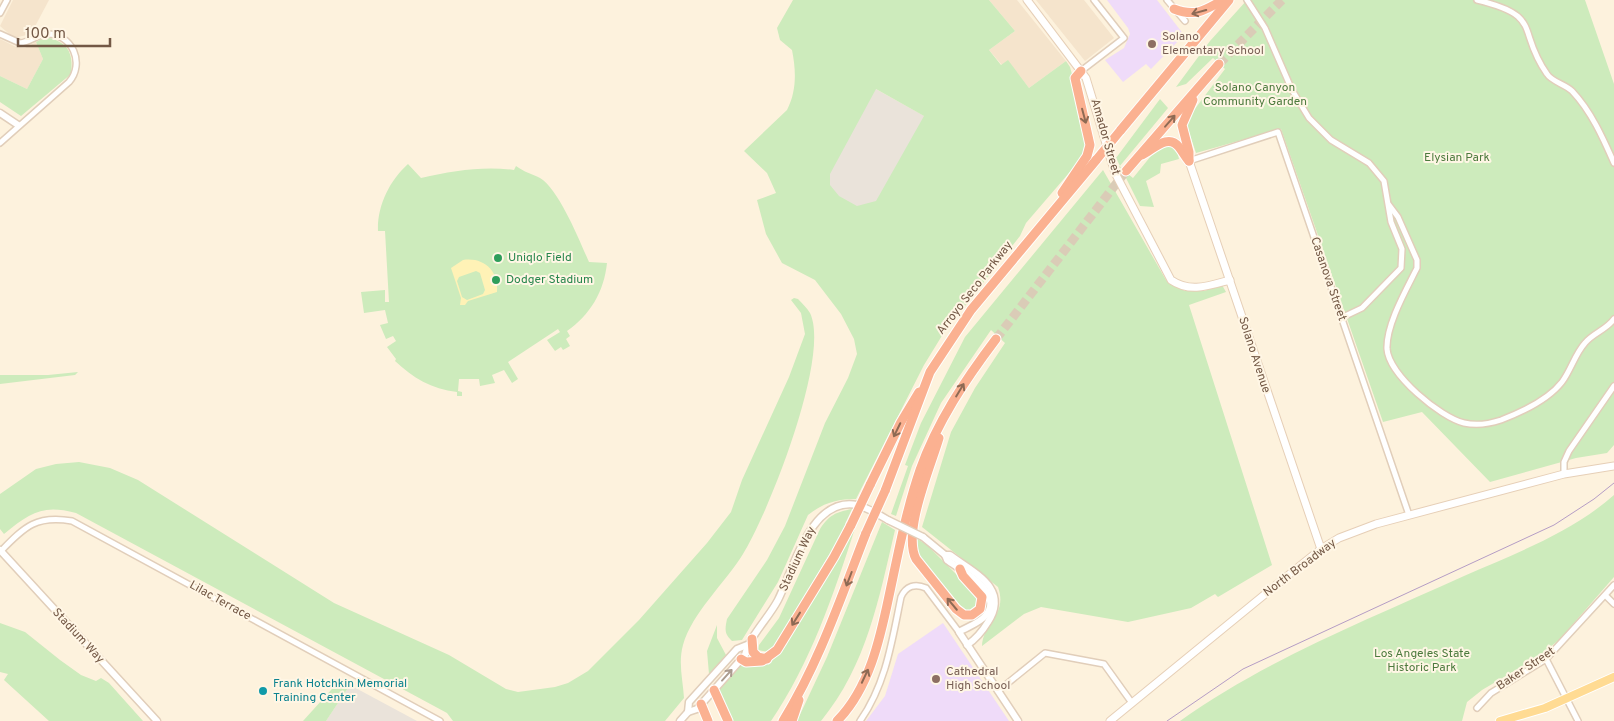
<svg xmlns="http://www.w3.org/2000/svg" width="1614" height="721" viewBox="0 0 1614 721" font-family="Overpass,sans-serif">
	<rect width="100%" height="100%" fill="#fdf2dd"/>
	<g fill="#f5e4cc">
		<path d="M13 0H49L31 34 14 38 0 26Z"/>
		<path d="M989 0H1017L1066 61 1029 88 1008 61 1002 65 989 50 1015 31Z"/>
		<path d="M1036 0H1084L1114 38 1085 61Z"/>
		<path d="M0 39 16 47 25 48 36 42 43 59 27 89 0 76Z"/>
	</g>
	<g fill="#eae3da">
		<path d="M856 78 944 127 878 245 789 196Z"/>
		<path d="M350 685 417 721H326Z"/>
	</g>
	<g fill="#efdbf9">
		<path d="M1107 0H1157L1184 35 1151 69 1146 64 1123 82 1105 60 1124 48 1130 34 1128 28Z"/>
		<path d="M943 623 1009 721H866L885 696 898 654Z"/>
	</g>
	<g fill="#cdebbc" fill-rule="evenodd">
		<path d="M793 0H989L1015 31 989 50 1001 65 1008 60 1029 88 1066 61 1070 67 1088 132 1087 147 1081 159 1026 223 1020 236 943 334 924 365 856 499C837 499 823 503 808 515L778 582 742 640 732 641C724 634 725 629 727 619L767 560 785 526 825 423 848 378 857 354 854 339 841 314 815 280 782 263 766 234 757 200 776 193 767 173 744 151 787 110C797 91 796 70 792 50L780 40 777 28ZM876 89 924 116 876 201 857 206 839 196 830 185V174Z"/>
		<path d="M1247 0H1585L1614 84V445L1607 453 1576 458 1490 482 1422 412 1383 422 1281 129 1196 153 1187 126 1188 118 1225 69 1213 58 1186 84 1176 87 1210 41Z"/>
		<path d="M45 37C67 41 74 52 71 74L21 116 0 102V76L27 89 43 59 36 42Z"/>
		<path d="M1160 99 1168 108 1119 167 1133 178 1155 151 1170 144 1181 154 1178 155 1179 159 1161 164 1160 173 1146 181 1154 207 1140 206 1116 158Z"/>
		<path d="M408 164 421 178C453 171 482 166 514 170L516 166C524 172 532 174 540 178 559 189 580 242 589 262L607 263C604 292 590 315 567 331L570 336 566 339 570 346 563 350 561 347 555 351 547 340 560 332 558 329 508 362 518 379 512 383 504 370 492 375 495 383 480 386 479 379H459L458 391 462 392V396H457V392C431 389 413 378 395 361L396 359 387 347 396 341 393 336 386 339 380 325 388 323 385 310 364 313 361 292 385 290V302H389L385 231H378C377 207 389 181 408 164Z"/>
		<path d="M1103 170 1166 280 1185 291H1204L1222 285 1226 292 1189 305 1272 565 1218 597 1215 594 1191 608 1128 622 1041 607 1024 614 982 646C983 622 1008 615 998 587L922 527 951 432 975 388 1005 343 991 330 941 403 912 466 896 516 891 514 908 466 905 465 921 423 965 337Z"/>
		<path d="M794 298 798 299C802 303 807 308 810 313 831 356 768 514 743 554 725 583 692 613 683 645 678 663 683 680 684 698L665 721H453L447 713 76 513C42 504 30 513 4 534L0 529V494L36 469 56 464 79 462 110 468 138 480 334 603 449 655 506 689 518 692 555 687 568 683 588 671 639 620 707 543 731 512 742 480 789 377 805 334 801 313 791 300Z"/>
		<path d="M78 372 75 375 0 384V375H48Z"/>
		<path d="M1614 495V577L1560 639 1538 657 1482 690 1467 702 1462 721H1180C1267 659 1367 620 1464 576 1516 553 1571 533 1614 495Z"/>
		<path d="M852 509 845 524 847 525 775 645 768 652 758 650 759 645 779 618 820 529C829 515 836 512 852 509Z"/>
		<path d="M882 522 895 530C879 598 867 665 821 721H797L827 657Z"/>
		<path d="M855 528C834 594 810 664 771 721H732L719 689 741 664C764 668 769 663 784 648Z"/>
		<path d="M916 538 927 545 979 597V606L973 610H966L960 605 917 553Z"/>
		<path d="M0 623 25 632 60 660 81 675 96 681 101 678 109 683 143 721H49L4 680 8 674 0 672Z"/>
		<path d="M717 625V638L726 655 709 674 707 651Z"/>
		<path d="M341 679 350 685 326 721H303Z"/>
	</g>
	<path fill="#fff2b6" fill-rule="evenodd" d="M463 260C484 257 499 271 497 292L468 301 465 305H460L461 298 451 268ZM476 271 480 273 485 290 483 294 467 300 462 297 457 281 459 277Z"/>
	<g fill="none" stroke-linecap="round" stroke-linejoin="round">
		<g stroke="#daccb7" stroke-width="9" stroke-dasharray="9 4.5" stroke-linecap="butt">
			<path d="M1219 64 1282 0"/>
			<path d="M996 339 1126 171"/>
		</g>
		<g stroke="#e1ceba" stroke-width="8">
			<g id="minor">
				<path d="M1167 0 1185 21"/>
				<path d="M1247 0 1265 28 1292 90 1309 118 1331 140 1369 163 1384 181 1391 222 1402 249 1401 268 1362 308 1341 318"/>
				<path d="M1477 0C1544 16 1516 30 1547 74 1552 82 1565 84 1572 91 1591 111 1603 138 1614 163"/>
				<path d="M0 13 7 0"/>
				<path d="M0 34 20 43C30 42 37 35 46 34 73 33 85 64 69 82L0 143"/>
				<path d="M1081 71 1124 38 1094 0"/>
				<path d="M1189 161 1278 132 1409 515"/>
				<path d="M1389 205 1398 217 1417 260V268C1406 290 1386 325 1387 349 1389 375 1440 417 1464 423 1477 426 1489 424 1501 420 1522 412 1548 400 1562 382 1571 370 1575 354 1585 343 1593 333 1606 330 1614 319"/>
				<path d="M1564 474V462L1569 451 1614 386"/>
				<path d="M1 551C25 526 37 515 72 521L440 721"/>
				<path d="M1606 596 1614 604"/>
				<path d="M1546 659 1578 721"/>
				<path d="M998 691 1045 653 1104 664 1132 703"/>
				<path d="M1477 708 1491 693 1546 659 1614 585"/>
				<path d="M860 721C886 684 892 641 901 597 906 586 915 583 926 588L959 632"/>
			</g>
		</g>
		<g stroke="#e1ceba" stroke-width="9">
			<g id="tertiary">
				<path d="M0 113 18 125"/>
				<path d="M923 537 945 555 947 560C962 571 1004 592 986 615 980 623 967 627 959 632L1018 721"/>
				<path d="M0 550 157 721"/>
				<path d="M945 555H950C974 573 1010 588 988 622 982 632 976 639 967 645"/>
				<path d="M688 712 689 702 737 649 747 645"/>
				<path d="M680 721 688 712 697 709 745 655C750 635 768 619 778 600 794 568 811 496 857 505 868 508 878 514 888 520"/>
			</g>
		</g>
		<g stroke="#e6cfb7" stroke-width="9">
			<g id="secondary">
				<path d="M1027 0 1086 78 1115 173 1171 280C1190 293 1208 286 1230 280"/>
				<path d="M1189 161 1321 549"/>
				<path d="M1110 721 1275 586 1321 549 1339 538 1376 524 1564 474 1614 466"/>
			</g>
		</g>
		<g stroke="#fff" stroke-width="10">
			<path id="primary" d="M1500 721 1545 708 1614 677"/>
		</g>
		<g stroke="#fff" stroke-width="11">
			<g id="motorway">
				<path d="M1174 9C1195 17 1204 11 1223 0"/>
				<path d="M1120 131 1229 0"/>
				<path d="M1142 155C1154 149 1168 133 1179 147 1183 152 1185 157 1189 161"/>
				<path d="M1189 161V152L1182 125 1193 100"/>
				<path d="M1126 171 1219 64"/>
				<path d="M1062 193 1087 156 1090 145 1075 78 1081 71"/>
				<path d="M939 438C931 466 902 532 916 559L956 609 964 615H972L980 609 982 597 963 576 960 569"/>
				<path d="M870 485 901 422 919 392"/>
				<path d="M885 491 930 372 971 310 1097 159"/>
				<path d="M752 639 753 652 758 657 767 659"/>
				<path d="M741 659 746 662 762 661 777 650 834 557 851 525"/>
				<path d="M714 690 728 721"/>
				<path d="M701 704 708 721"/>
				<path d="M783 721C819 663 841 597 866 533"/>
				<path d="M792 721 799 700"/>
				<path d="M837 721C869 689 880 639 889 596 898 554 906 511 920 470 937 422 965 380 996 339"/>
			</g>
		</g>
		<use href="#minor" stroke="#fff" stroke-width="5"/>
		<use href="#tertiary" stroke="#fff" stroke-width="6"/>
		<use href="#secondary" stroke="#fff" stroke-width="7"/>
		<use href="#primary" stroke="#ffdb93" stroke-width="8"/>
		<use href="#motorway" stroke="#fbb191" stroke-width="9"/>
		<path stroke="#b59dc5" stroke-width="1" d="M1167 721 1243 669 1554 525 1594 499 1614 483"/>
		<g stroke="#e1ceba" stroke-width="9" stroke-linecap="butt">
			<path id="tertiary-bridge" d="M888 520 923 537"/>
		</g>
		<g stroke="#fff" stroke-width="11" stroke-linecap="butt">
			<g id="motorway-bridge">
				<path d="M1097 159 1120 131"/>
				<path d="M851 525 870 485"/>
				<path d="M866 533 885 491"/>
			</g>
		</g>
		<use href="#tertiary-bridge" stroke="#fff" stroke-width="6"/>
		<use href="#motorway-bridge" stroke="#fbb191" stroke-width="9"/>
	</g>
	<defs><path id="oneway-shaft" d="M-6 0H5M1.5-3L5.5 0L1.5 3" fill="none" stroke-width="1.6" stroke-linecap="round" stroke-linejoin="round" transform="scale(1.25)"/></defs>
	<g stroke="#8e6a54">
		<use href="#oneway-shaft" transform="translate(1199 12) rotate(165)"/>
		<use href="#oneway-shaft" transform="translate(1084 116) rotate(75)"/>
		<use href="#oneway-shaft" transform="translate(1170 121) rotate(-49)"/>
		<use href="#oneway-shaft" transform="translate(960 390) rotate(-59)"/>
		<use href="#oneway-shaft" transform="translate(897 430) rotate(116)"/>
		<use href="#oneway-shaft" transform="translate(849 579) rotate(111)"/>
		<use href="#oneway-shaft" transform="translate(952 604) rotate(-130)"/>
		<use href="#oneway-shaft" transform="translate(796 619) rotate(122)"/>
		<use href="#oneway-shaft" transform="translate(865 676) rotate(-65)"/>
	</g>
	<use stroke="#ab9b8f" href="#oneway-shaft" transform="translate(727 675) rotate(-48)"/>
	<g fill="#8d6e63" stroke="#fff6e5" stroke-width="2">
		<circle cx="1152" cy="44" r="5"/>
		<circle cx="936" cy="679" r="5"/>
	</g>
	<g fill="#2e9e5b" stroke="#fff6e5" stroke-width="2">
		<circle cx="498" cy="258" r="5"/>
		<circle cx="496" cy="280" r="5"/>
	</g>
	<circle fill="#0f9aa8" stroke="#fff6e5" stroke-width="2" cx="263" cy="691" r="5"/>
	<g text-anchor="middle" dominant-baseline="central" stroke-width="4" stroke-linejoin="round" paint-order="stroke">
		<g font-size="12" fill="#785e54" stroke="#fff6e5" text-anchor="start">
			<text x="1162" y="37">Solano<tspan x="1162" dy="14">Elementary School</tspan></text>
			<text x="946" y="672">Cathedral<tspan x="946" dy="14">High School</tspan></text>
		</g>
		<g font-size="12" fill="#4c7a3d" stroke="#fff6e5">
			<text x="1255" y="88">Solano Canyon<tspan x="1255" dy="14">Community Garden</tspan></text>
			<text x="1457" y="158">Elysian Park</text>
			<text x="1422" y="654">Los Angeles State<tspan x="1422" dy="14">Historic Park</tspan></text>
		</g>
		<g font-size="12" fill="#735845" stroke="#fff6e5">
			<text transform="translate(1105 137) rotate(74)">Amador Street</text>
			<text transform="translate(1328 279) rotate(71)">Casanova Street</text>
			<text transform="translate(975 288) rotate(-52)">Arroyo Seco Parkway</text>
			<text transform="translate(1254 355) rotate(72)">Solano Avenue</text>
			<text transform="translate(798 559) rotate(-65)">Stadium Way</text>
			<text transform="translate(1300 568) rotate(-37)">North Broadway</text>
			<text transform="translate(220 601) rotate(29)">Lilac Terrace</text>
			<text transform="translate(78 636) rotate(47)">Stadium Way</text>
			<text transform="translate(1526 669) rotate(-34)">Baker Street</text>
		</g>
		<g font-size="12" fill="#27864d" stroke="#fff6e5" text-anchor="start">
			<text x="508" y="258">Uniqlo Field</text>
			<text x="506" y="280">Dodger Stadium</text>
		</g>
		<g font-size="12" fill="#0d838f" stroke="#fff6e5" text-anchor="start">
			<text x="273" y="684">Frank Hotchkin Memorial<tspan x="273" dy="14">Training Center</tspan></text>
		</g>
	</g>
	<path d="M18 38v8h92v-8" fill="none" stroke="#735845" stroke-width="2.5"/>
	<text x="25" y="38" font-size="15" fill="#735845" stroke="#fff6e5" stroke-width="4" paint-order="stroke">100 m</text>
</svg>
